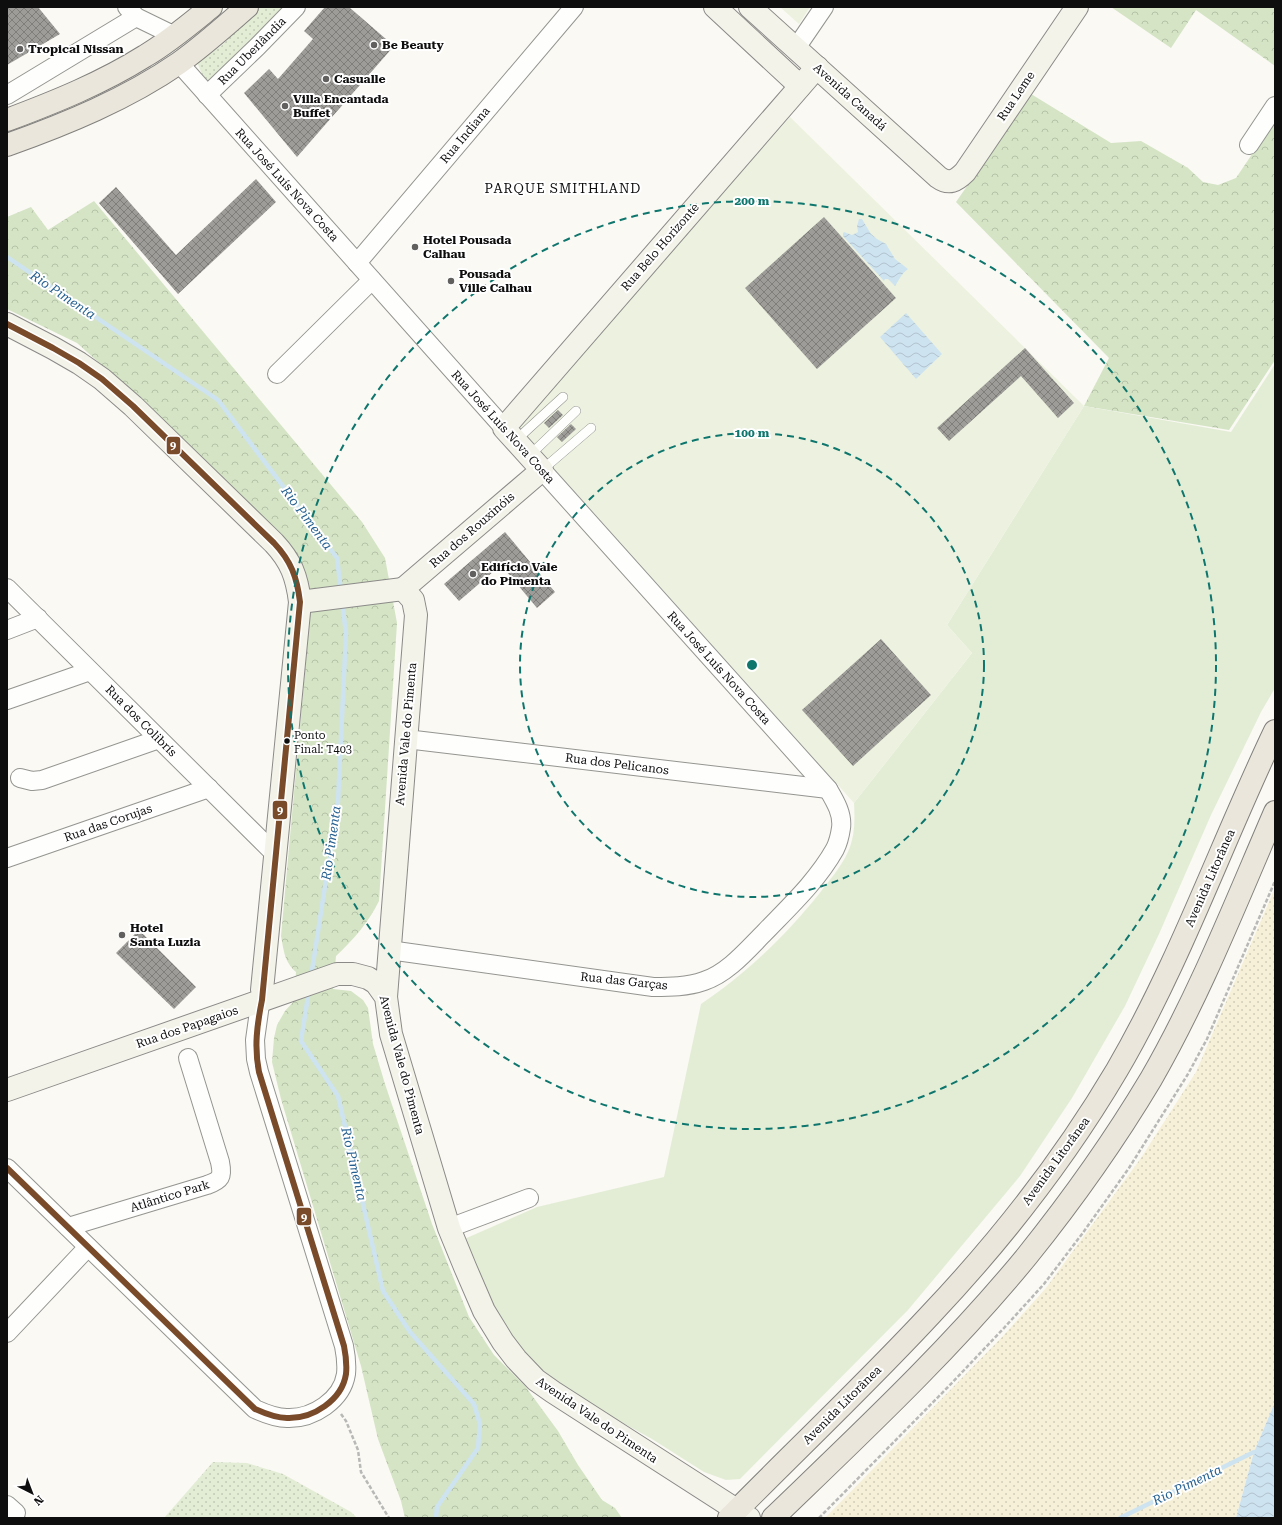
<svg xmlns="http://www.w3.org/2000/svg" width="1282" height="1525" viewBox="0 0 1282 1525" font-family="'Roboto Serif',serif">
	<defs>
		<pattern id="grass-dots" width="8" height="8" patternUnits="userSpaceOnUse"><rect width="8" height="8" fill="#e3edd6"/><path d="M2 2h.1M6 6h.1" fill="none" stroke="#c2cab6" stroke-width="1.8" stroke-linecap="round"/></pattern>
		<pattern id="forest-crowns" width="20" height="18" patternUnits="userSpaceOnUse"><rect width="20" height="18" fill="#d4e4c5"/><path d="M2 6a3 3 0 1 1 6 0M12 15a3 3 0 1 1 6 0" fill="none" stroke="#b5c2a8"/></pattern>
		<pattern id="sand-dots" width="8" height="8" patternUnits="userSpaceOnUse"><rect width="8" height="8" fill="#f6f0d8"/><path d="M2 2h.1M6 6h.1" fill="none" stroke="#d2cdb8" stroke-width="1.8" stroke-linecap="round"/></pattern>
		<pattern id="water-waves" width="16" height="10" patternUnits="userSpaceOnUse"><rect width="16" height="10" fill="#cee3f0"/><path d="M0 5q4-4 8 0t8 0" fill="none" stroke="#b0c2cd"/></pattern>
		<pattern id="building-cross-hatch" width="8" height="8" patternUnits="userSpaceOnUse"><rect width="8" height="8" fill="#9e9c98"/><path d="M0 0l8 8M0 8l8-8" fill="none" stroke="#7f7e7a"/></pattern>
	</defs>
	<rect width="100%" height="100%" fill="#faf9f3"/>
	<g fill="url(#grass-dots)">
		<path d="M260 7H284L239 54 206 84 197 62 221 46Z"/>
		<path d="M213 1462 247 1463 283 1474 351 1512 357 1518H164Z"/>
	</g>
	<g fill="url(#forest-crowns)">
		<path d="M1111 7H1275V66L1196 10 1171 48Z"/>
		<path d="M1031 94 1111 143 1141 141 1188 168 1203 182 1218 185 1236 178 1275 120V360L1229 430 1084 406 1109 358 956 202Z"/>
		<path d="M94 201 362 522 385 558 397 623 379 901C368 923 354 939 336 956L333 989 351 991 363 1000 368 1008 373 1044 385 1084 432 1224 469 1317 494 1355 525 1386 558 1431 578 1465 602 1500 615 1508 622 1518H405L401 1501 378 1439 361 1366 281 1099 272 1062 274 1038 277 1025 285 1011 294 1001 296 972C284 961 284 951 281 936L310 616 307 585 282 541 175 431 77 343 7 309V217L31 207 48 230Z"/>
	</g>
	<path fill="url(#sand-dots)" d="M1275 888V1402L1254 1452 1236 1518H825L1004 1335 1046 1288 1141 1158 1196 1072Z"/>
	<path fill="#e3edd6" d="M1275 364V688L1261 712 1211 815 1159 934 1125 1006 1072 1098 1020 1176 908 1310 740 1479 726 1480 704 1472 652 1439 570 1394 546 1376 501 1326 462 1240 537 1207 664 1177 701 1004C745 975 786 935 819 894 829 881 840 868 847 854 855 838 855 820 854 803L972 653 947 625 1084 406 1231 432Z"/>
	<g fill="#ecf2df">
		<path d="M780 7H810L799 24Z"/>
		<path d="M790 117 1084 406 947 625 972 653 854 803 517 427Z"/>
	</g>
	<g fill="url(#water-waves)">
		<path d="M859 219H862L871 234 877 239 886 244 895 259 908 269C902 273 899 280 895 286L888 279H885L884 281 843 236V233L844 232 852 235 858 232 857 226Z"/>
		<path d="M906 313 942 354 916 379 880 337Z"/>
		<path d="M1275 1402V1518H1236L1254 1452Z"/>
	</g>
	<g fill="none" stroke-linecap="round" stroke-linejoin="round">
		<g stroke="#cee3f0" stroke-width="4.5">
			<path d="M7 257 218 400 337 558 341 591"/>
			<path d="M311 977 338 802 346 633 342 602"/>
			<path d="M309 990 301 1041 338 1096 383 1291 410 1332 474 1404 480 1424 478 1448 437 1507 436 1518"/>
			<path d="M1120 1518 1254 1452"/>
		</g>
	</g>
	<g fill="url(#building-cross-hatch)">
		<path d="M7 7H38L60 34 7 65Z"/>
		<path d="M325 7H349L394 46 297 157 244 93 269 69 278 79 313 39 304 31Z"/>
		<path d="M256 179 276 202 178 294 99 203 116 187 176 255Z"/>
		<path d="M824 217 896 298 817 369 745 288Z"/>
		<path d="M1025 348 1074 403 1058 418 1021 376 949 441 937 428Z"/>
		<path d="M558 410 563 415 549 428 544 423Z"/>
		<path d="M571 424 576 429 562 442 557 437Z"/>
		<path d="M505 532 555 592 537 608 501 565 459 601 444 584Z"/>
		<path d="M881 639 931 695 853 766 802 710Z"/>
		<path d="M139 930 196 987 174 1009 116 953Z"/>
	</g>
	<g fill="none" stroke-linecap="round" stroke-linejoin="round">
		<g stroke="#949491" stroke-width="10">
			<g id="lane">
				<path d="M515 441 563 397"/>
				<path d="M529 456 576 411"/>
				<path d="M542 470 591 428"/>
			</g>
		</g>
		<g stroke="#949491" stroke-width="20">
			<g id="street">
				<path d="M127 7 136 17 175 36"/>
				<path d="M796 48 824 7"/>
				<path d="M179 63 504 428"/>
				<path d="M7 95 136 17"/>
				<path d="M207 95 257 47 296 7"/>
				<path d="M1249 145 1275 106"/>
				<path d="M357 263 574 7"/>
				<path d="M277 374 372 280"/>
				<path d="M7 588 276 855"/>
				<path d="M7 630 38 618"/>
				<path d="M7 700 90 671"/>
				<path d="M406 739 828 789"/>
				<path d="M20 778 32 781 42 780 159 739"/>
				<path d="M7 858 209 788"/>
				<path d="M389 950 653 987C670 987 687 987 704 981 728 973 747 950 765 932 790 906 817 881 835 849 838 843 840 835 841 828 843 814 835 801 828 789L542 470"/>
				<path d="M7 1168 255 1409C266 1414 276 1418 287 1418 313 1419 342 1400 346 1374 347 1364 346 1356 344 1346L259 1072 256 1059 255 1040 262 990"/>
				<path d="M68 1227 207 1185C221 1180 223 1177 220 1162L188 1058"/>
				<path d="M449 1228 529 1198"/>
				<path d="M7 1333 88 1247"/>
				<path d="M7 1505 16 1513"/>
			</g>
		</g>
		<g stroke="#8b8a88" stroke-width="24">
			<g id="secondary">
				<path d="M715 7 800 86"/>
				<path d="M750 7 938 177C949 185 956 181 965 172L1077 7"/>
				<path d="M7 324 53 348 79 363 102 379 133 406 274 543C291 561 297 577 300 602L262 990"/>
				<path d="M403 589 542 470 504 428 817 67"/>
				<path d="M300 602 403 589"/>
				<path d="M386 997 416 615 413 600 403 589"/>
				<path d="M7 1090 337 974H353L368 978 376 983 386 997 391 1034 449 1228 465 1267 484 1311 503 1342 516 1359 536 1380 553 1392 749 1518"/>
			</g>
		</g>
		<g stroke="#82817e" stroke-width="24">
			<g id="primary">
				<path d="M7 120C55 102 102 83 145 56 169 42 190 24 211 7"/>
				<path d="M7 145C66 124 127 99 179 63 203 46 225 26 247 7"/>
				<path d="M729 1518C796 1450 866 1384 931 1314 1001 1240 1065 1158 1117 1070 1180 962 1221 844 1275 731"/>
				<path d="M773 1518C860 1434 950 1350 1027 1256 1072 1200 1114 1141 1151 1079 1200 994 1236 902 1275 812"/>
			</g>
		</g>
		<g stroke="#b8b8b7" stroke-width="2.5" stroke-dasharray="4 2" stroke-linecap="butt">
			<path d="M341 1414 346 1421 358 1450 361 1472 389 1518"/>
			<path d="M819 1518 948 1387 1004 1328 1044 1284 1082 1234 1129 1168 1188 1074 1207 1039 1275 881"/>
		</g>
		<use href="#lane" stroke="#fefefd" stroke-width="9"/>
		<use href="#street" stroke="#fefefd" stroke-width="18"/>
		<use href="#secondary" stroke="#f4f3ea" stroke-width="22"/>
		<use href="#primary" stroke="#eae6db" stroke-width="22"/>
		<g stroke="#fff" stroke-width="9">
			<path id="bus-1" d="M7 324 53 348 79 363 102 379 133 406 274 543C291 561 297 577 300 602L262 1000C257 1025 254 1047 259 1072L344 1346C346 1356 347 1364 346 1374 342 1400 313 1419 287 1418 276 1418 266 1414 255 1409L7 1168"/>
		</g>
		<use href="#bus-1" stroke="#7a4b2a" stroke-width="6"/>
	</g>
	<g fill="none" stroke="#0f766e" stroke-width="2" stroke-dasharray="7 5">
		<circle cx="752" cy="665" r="232"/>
		<circle cx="752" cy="665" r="464"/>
	</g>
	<g fill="#61605e" stroke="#fff" stroke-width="1.5">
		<circle cx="374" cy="45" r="4"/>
		<circle cx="20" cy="49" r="4"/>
		<circle cx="326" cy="79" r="4"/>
		<circle cx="285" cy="106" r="4"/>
		<circle cx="415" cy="247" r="4"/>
		<circle cx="451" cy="281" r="4"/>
		<circle cx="473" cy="574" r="4"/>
		<circle cx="122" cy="935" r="4"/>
	</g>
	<circle fill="#0e0e0e" stroke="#fff" stroke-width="1.5" cx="287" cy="741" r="3.5"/>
	<g text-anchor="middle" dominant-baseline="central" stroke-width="4" stroke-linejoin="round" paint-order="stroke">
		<g font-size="11" fill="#0e0e0e" stroke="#fff" text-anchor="start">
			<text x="294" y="735">Ponto<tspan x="294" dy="14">Final: T403</tspan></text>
		</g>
		<g font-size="12" font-weight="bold" fill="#0e0e0e" stroke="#fff" text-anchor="start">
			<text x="382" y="45">Be Beauty</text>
			<text x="28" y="49">Tropical Nissan</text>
			<text x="334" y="79">Casualle</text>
			<text x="293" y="99">Villa Encantada<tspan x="293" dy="14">Buffet</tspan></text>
			<text x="423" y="240">Hotel Pousada<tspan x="423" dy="14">Calhau</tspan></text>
			<text x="459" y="274">Pousada<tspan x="459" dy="14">Ville Calhau</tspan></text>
			<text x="481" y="567">Edifício Vale<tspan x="481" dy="14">do Pimenta</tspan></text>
			<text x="130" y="928">Hotel<tspan x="130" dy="14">Santa Luzia</tspan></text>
		</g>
		<g font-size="12" fill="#0e0e0e" stroke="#fff">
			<text transform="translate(252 51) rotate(-45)">Rua Uberlândia</text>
			<text transform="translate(1016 96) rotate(-56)">Rua Leme</text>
			<text transform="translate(850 97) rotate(42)">Avenida Canadá</text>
			<text transform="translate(465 135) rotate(-50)">Rua Indiana</text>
			<text transform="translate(287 185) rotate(48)">Rua José Luís Nova Costa</text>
			<text transform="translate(660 247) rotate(-49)">Rua Belo Horizonte</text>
			<text transform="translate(503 427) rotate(48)">Rua José Luís Nova Costa</text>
			<text transform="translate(472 530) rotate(-41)">Rua dos Rouxinóis</text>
			<text transform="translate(719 668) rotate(48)">Rua José Luís Nova Costa</text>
			<text transform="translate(141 721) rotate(45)">Rua dos Colibrís</text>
			<text transform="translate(406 734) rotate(-85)">Avenida Vale do Pimenta</text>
			<text transform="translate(617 764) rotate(7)">Rua dos Pelicanos</text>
			<text transform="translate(108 823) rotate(-19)">Rua das Corujas</text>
			<text transform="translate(1210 878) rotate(-66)">Avenida Litorânea</text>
			<text transform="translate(624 981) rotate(6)">Rua das Garças</text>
			<text transform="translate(187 1027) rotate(-19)">Rua dos Papagaios</text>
			<text transform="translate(402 1065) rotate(75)">Avenida Vale do Pimenta</text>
			<text transform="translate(1056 1161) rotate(-54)">Avenida Litorânea</text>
			<text transform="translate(170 1196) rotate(-17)">Atlântico Park</text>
			<text transform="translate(842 1405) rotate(-45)">Avenida Litorânea</text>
			<text transform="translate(597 1420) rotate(34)">Avenida Vale do Pimenta</text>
		</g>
		<g font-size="13" letter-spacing="1" fill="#0e0e0e" stroke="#fff">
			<text x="563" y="188">PARQUE SMITHLAND</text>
		</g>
		<g font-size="13" font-style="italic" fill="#266090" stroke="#fff">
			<text transform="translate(63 295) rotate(34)">Rio Pimenta</text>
			<text transform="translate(307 518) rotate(53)">Rio Pimenta</text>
			<text transform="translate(331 843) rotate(-82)">Rio Pimenta</text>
			<text transform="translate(354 1164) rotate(77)">Rio Pimenta</text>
			<text transform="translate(1187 1485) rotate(-26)">Rio Pimenta</text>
		</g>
	</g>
	<circle cx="752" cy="665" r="6" fill="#0f766e" stroke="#fff" stroke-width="2"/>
	<g font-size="12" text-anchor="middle" font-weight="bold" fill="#0f766e" stroke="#fff" stroke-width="4" stroke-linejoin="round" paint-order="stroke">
		<text x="752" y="205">200 m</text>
		<text x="752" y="437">100 m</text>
	</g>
	<g stroke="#fff" stroke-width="1.5">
		<rect x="166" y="436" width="15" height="19" rx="4" fill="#7a4b2a"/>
		<rect x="272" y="800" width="16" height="20" rx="4" fill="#7a4b2a"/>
		<rect x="296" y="1207" width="16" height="19" rx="4" fill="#7a4b2a"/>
	</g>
	<g font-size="11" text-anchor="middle" font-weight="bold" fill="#fff">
		<text x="173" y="449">9</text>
		<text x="280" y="814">9</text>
		<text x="304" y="1221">9</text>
	</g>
	<rect width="1282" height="1525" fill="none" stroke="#0e0e0e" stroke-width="16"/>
	<g transform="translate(32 1493) rotate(138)" stroke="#ffffff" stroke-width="3" paint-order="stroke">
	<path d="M0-3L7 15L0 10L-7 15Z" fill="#0e0e0e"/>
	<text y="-6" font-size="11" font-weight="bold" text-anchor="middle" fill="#0e0e0e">N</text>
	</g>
</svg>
